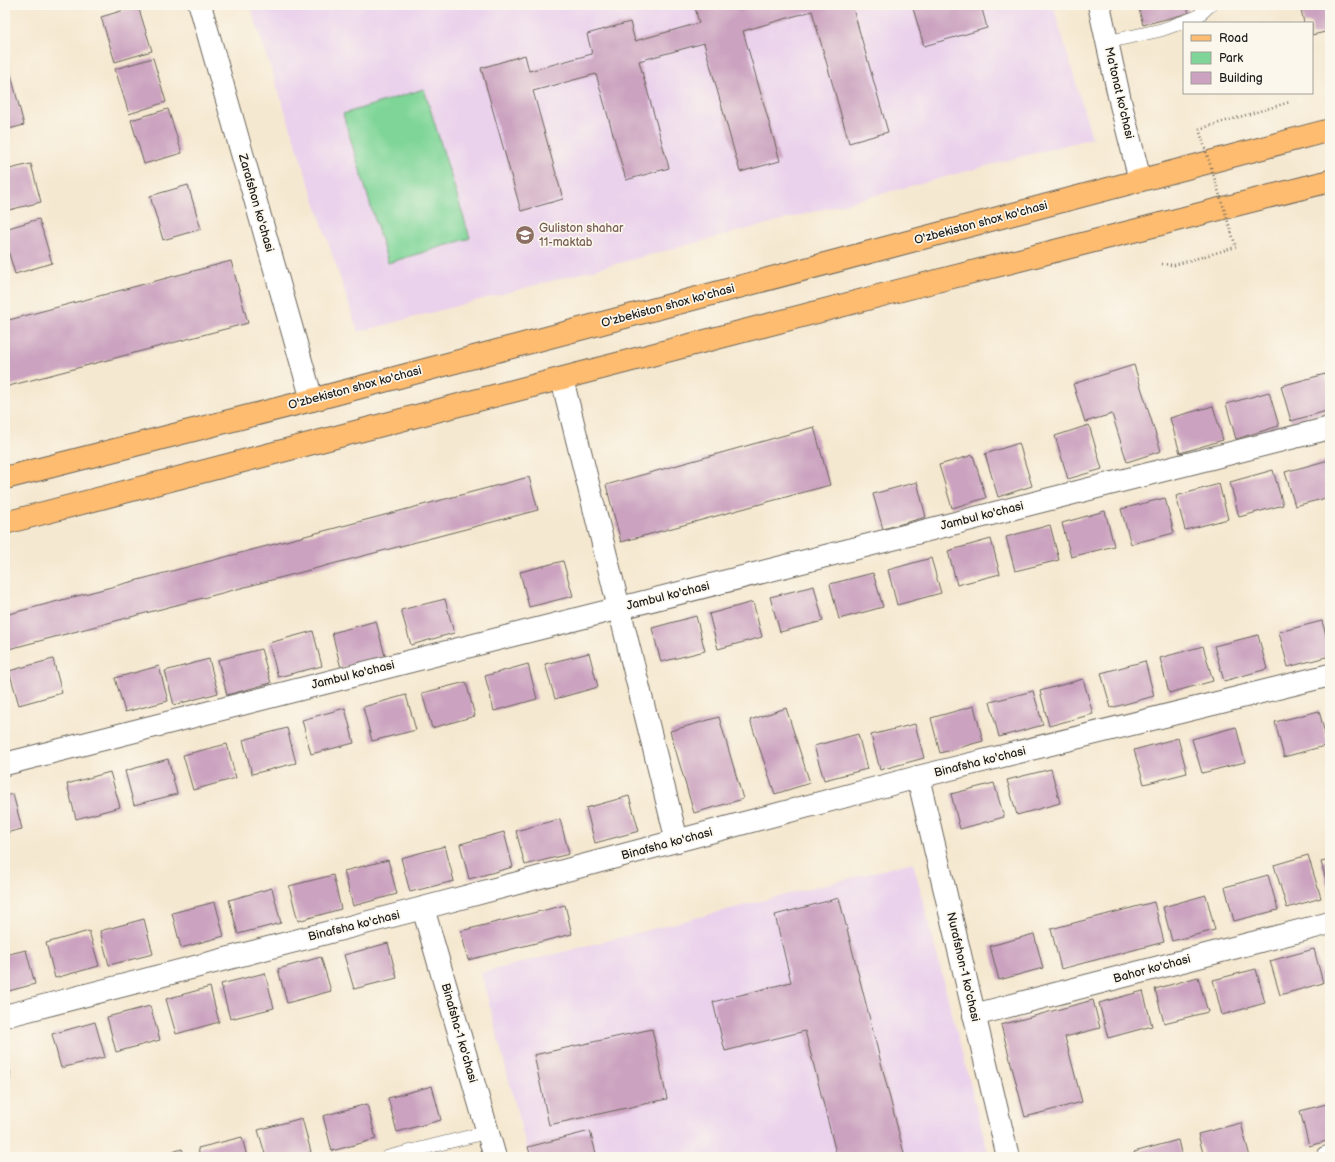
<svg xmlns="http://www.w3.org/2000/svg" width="1335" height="1162" viewBox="0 0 1335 1162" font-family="'Balsamiq Sans',sans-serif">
	<rect width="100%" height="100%" fill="#fbf7ec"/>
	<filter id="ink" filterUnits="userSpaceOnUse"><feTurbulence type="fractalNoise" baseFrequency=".025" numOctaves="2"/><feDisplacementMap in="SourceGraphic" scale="8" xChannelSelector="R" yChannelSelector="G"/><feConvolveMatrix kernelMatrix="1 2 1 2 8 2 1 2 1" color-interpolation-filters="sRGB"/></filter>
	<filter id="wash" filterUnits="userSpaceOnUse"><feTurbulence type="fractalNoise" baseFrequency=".012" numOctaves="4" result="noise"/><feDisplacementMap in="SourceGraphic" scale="16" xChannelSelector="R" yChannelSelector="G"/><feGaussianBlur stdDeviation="0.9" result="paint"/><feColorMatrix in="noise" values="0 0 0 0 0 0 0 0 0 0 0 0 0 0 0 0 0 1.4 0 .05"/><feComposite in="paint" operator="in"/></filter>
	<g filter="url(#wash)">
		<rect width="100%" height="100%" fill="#f5e8d0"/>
		<g fill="#ead1ec">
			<path d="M250 5H1053L1092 138 358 332Z"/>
			<path d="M913 862 989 1157H529L481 973Z"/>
		</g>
		<path fill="#7fd598" stroke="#4e785a" d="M424 89 470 238 388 263 343 114Z"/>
		<g id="blocks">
			<g fill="#cba2bf">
				<path d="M701 5H738L739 10 758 5H852L888 132 849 143 812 11 743 31 780 161 740 172 704 43 639 61 669 168 626 180 596 74 533 91 563 199 521 211 481 68 525 55 529 71 592 54 587 34 630 22 635 41 699 23 695 7Z"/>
				<path d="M912 5H981L987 28 924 46Z"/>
				<path d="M1138 5H1186L1189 13 1143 25Z"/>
				<path d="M1300 5H1330V31L1312 35V23H1304Z"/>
				<path d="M138 6 152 51 115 62 101 17Z"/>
				<path d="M153 58 166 102 129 114 115 69Z"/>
				<path d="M9 67 24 125 5 130V68Z"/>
				<path d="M168 109 182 153 144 164 131 120Z"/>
				<path d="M31 164 41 202 5 211V170Z"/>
				<path d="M188 185 201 229 163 240 150 196Z"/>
				<path d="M39 219 52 263 15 274 5 240V229Z"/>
				<path d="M231 261 248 323 5 387V321Z"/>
				<path d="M1134 365 1161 451 1127 462 1112 414 1085 422 1073 384Z"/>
				<path d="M1325 374 1330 393V410L1291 421 1281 386Z"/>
				<path d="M1269 392 1279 426 1236 439 1226 404Z"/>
				<path d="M1213 406 1223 440 1180 453 1170 418Z"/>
				<path d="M1089 425 1102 469 1068 479 1055 436Z"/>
				<path d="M814 427 830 485 621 542 606 485Z"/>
				<path d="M1019 443 1032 486 998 497 985 454Z"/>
				<path d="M973 455 986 498 952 508 939 465Z"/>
				<path d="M1329 460 1330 465V497L1295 506 1285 472Z"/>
				<path d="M1273 470 1283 505 1239 517 1230 482Z"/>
				<path d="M529 477 538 510 5 650V615Z"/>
				<path d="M917 482 926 517 883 529 873 494Z"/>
				<path d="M1219 484 1228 519 1185 530 1176 496Z"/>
				<path d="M1165 498 1174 533 1131 544 1121 509Z"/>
				<path d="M1105 511 1114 546 1071 557 1062 523Z"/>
				<path d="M1050 525 1059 560 1015 571 1006 537Z"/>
				<path d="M991 539 1000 574 957 585 948 551Z"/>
				<path d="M931 558 941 593 897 605 888 570Z"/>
				<path d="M563 561 573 596 529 607 520 572Z"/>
				<path d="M873 573 883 607 839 619 830 584Z"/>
				<path d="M814 586 823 621 780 632 770 597Z"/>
				<path d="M445 599 454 633 411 645 401 610Z"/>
				<path d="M753 602 762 637 718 649 709 614Z"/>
				<path d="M696 616 705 651 661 662 652 628Z"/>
				<path d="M376 621 385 656 341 668 332 633Z"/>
				<path d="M1322 621 1330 649V656L1288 667 1279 632Z"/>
				<path d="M313 631 322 666 278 677 269 643Z"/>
				<path d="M1258 635 1267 669 1224 681 1214 646Z"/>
				<path d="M1203 646 1213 681 1169 693 1160 658Z"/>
				<path d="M261 649 271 683 227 695 218 660Z"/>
				<path d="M589 653 598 687 555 699 545 664Z"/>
				<path d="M53 659 62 693 19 705 9 671Z"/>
				<path d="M209 659 218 693 174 705 165 671Z"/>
				<path d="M1145 661 1154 696 1111 708 1101 673Z"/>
				<path d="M528 664 537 699 494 711 485 676Z"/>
				<path d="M159 666 168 701 125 712 115 678Z"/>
				<path d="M1083 679 1093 714 1049 726 1040 691Z"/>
				<path d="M466 682 475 716 432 728 422 693Z"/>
				<path d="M1033 691 1043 725 999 737 990 702Z"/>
				<path d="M406 695 416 730 372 741 363 707Z"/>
				<path d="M974 706 983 741 940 753 931 718Z"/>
				<path d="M345 708 354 743 311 754 302 720Z"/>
				<path d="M786 708 810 783 775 794 750 720Z"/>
				<path d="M1319 711 1328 745 1284 757 1275 722Z"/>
				<path d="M719 717 743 799 694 813 670 731Z"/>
				<path d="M915 724 924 758 880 770 871 735Z"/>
				<path d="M1236 727 1245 762 1202 773 1192 739Z"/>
				<path d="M287 728 296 763 252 774 243 740Z"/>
				<path d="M858 734 867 769 824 780 814 746Z"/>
				<path d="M1178 738 1187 773 1144 784 1134 750Z"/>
				<path d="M227 744 236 778 193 790 183 755Z"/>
				<path d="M168 759 177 794 134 805 125 771Z"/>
				<path d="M1051 769 1060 803 1017 815 1007 780Z"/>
				<path d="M110 772 120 807 76 819 67 784Z"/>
				<path d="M994 783 1004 817 960 829 951 794Z"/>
				<path d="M13 794 22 829 5 833V796Z"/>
				<path d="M629 796 639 831 595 843 586 808Z"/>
				<path d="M560 819 569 854 525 865 516 831Z"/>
				<path d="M504 832 513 867 469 879 460 844Z"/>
				<path d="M445 846 454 881 410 892 401 858Z"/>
				<path d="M1308 855 1321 898 1287 908 1274 865Z"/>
				<path d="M388 860 397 894 353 906 344 871Z"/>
				<path d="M1330 860V895L1321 862Z"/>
				<path d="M333 875 341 909 298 921 289 886Z"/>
				<path d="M1268 875 1278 910 1234 921 1225 887Z"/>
				<path d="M272 888 281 923 238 934 229 900Z"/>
				<path d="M1206 895 1215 930 1172 941 1163 907Z"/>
				<path d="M839 898 905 1157H837L805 1031 725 1051 713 1002 791 982 775 915Z"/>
				<path d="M215 902 224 936 181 948 172 913Z"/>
				<path d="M1154 902 1164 942 1061 969 1051 929Z"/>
				<path d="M565 905 572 934 468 960 461 931Z"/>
				<path d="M144 919 153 954 109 965 100 931Z"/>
				<path d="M89 931 99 966 55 978 46 943Z"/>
				<path d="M1034 934 1043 968 999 980 990 946Z"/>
				<path d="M388 943 397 978 354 989 344 955Z"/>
				<path d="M1314 949 1323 983 1280 995 1270 961Z"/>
				<path d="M26 950 35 984 5 992V955Z"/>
				<path d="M321 957 331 991 287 1003 278 969Z"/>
				<path d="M1256 969 1265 1003 1222 1015 1213 980Z"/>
				<path d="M265 973 274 1008 230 1019 221 984Z"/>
				<path d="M1198 977 1208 1012 1164 1023 1155 989Z"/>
				<path d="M210 987 219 1022 176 1034 166 999Z"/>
				<path d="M1143 991 1152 1026 1108 1038 1099 1003Z"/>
				<path d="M1093 1000 1100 1028 1065 1037 1082 1102 1025 1117 1001 1025Z"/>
				<path d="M150 1006 160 1040 116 1052 107 1017Z"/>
				<path d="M95 1022 105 1057 61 1068 52 1034Z"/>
				<path d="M652 1029 667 1099 549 1125 534 1055Z"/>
				<path d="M5 1056 11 1075 5 1077Z"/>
				<path d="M432 1086 441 1120 397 1132 388 1098Z"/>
				<path d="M1330 1103V1140L1309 1146 1300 1111Z"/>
				<path d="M367 1104 376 1139 332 1151 323 1116Z"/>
				<path d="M302 1118 311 1152 294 1157H266L258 1130Z"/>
				<path d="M1241 1123 1250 1157H1204L1198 1134Z"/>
				<path d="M590 1131 597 1157H531L528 1147Z"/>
				<path d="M242 1137 247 1157H200L198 1148Z"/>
				<path d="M1178 1140 1182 1157H1136L1134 1152Z"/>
				<path d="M182 1149 184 1157H154Z"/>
			</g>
		</g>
	</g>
	<g filter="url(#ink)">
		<use href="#blocks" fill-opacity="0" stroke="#68635b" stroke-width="1"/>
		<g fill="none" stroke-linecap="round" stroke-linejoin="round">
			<g stroke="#68635b" stroke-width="14">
				<g id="service">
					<path d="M1107 42 1161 30 1197 17 1210 5"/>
					<path d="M388 1157 488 1132"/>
				</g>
			</g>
			<g stroke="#68635b" stroke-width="24">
				<g id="minor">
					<path d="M200 5 312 400"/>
					<path d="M1099 5 1121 105 1140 180"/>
					<path d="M562 379 677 841"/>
					<path d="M5 764 1330 428"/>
					<path d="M918 777 1008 1157"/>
					<path d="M423 908 495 1157"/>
					<path d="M974 1015 1330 923"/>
					<path d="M5 1016 423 908 918 777 1330 675"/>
					<path d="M1328 1157H1330"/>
				</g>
			</g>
			<g stroke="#68635b" stroke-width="24">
				<g id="primary">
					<path d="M5 478 312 400 1330 130"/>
					<path d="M5 523 913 287 1330 181"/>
				</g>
			</g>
			<g stroke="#68635b" stroke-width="2.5" stroke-dasharray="1 3" stroke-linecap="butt">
				<path d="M1199 129 1290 102"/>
				<path d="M1162 264 1174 265 1236 247"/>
			</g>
			<use href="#service" stroke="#fff" stroke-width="13"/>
			<use href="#minor" stroke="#fff" stroke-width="22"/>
			<use href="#primary" stroke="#fdbc6f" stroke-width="22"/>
			<path stroke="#68635b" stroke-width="2.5" stroke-dasharray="1 3" stroke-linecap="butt" d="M1199 129 1236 247"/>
		</g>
	</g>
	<defs>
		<g id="school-disc" transform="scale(1)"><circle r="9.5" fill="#8d6e63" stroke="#fbf7ec"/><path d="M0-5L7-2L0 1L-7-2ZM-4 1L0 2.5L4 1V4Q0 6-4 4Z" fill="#fff"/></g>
	</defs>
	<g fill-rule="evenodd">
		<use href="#school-disc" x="525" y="235"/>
	</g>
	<g text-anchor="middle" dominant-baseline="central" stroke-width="3.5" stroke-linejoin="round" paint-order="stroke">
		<g font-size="12" fill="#1c1c1c" stroke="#fbf7ec">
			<text transform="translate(1119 93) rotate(77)">Ma'tonat ko'chasi</text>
			<text transform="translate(256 203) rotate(74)">Zarafshon ko'chasi</text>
			<text transform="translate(981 223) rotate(-15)">O'zbekiston shox ko'chasi</text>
			<text transform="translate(668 306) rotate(-15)">O'zbekiston shox ko'chasi</text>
			<text transform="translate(355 388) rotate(-15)">O'zbekiston shox ko'chasi</text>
			<text transform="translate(982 516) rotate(-14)">Jambul ko'chasi</text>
			<text transform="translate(668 596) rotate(-14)">Jambul ko'chasi</text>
			<text transform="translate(353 675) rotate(-14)">Jambul ko'chasi</text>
			<text transform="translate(980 762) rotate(-14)">Binafsha ko'chasi</text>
			<text transform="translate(667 844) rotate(-15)">Binafsha ko'chasi</text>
			<text transform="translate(354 926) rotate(-14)">Binafsha ko'chasi</text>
			<text transform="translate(963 967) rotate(77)">Nurafshon-1 ko'chasi</text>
			<text transform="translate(1152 969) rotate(-15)">Bahor ko'chasi</text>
			<text transform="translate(459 1033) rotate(74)">Binafsha-1 ko'chasi</text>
		</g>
		<g font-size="12" fill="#785e54" stroke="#fbf7ec" text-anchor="start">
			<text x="539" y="228">Guliston shahar<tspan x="539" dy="14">11-maktab</tspan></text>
		</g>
	</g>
	<rect width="1335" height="1162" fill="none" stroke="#fbf7ec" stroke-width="20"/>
	<rect x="1183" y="22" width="130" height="72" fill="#fbf7ec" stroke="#a29f99"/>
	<rect x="1191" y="35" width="20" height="6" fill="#fdbc6f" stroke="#a29f99"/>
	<text x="1219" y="42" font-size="12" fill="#1c1c1c">Road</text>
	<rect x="1191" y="52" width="20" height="12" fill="#7fd598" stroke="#a29f99"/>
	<text x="1219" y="62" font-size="12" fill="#1c1c1c">Park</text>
	<rect x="1191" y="72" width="20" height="12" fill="#cba2bf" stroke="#a29f99"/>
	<text x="1219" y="82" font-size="12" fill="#1c1c1c">Building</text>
</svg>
